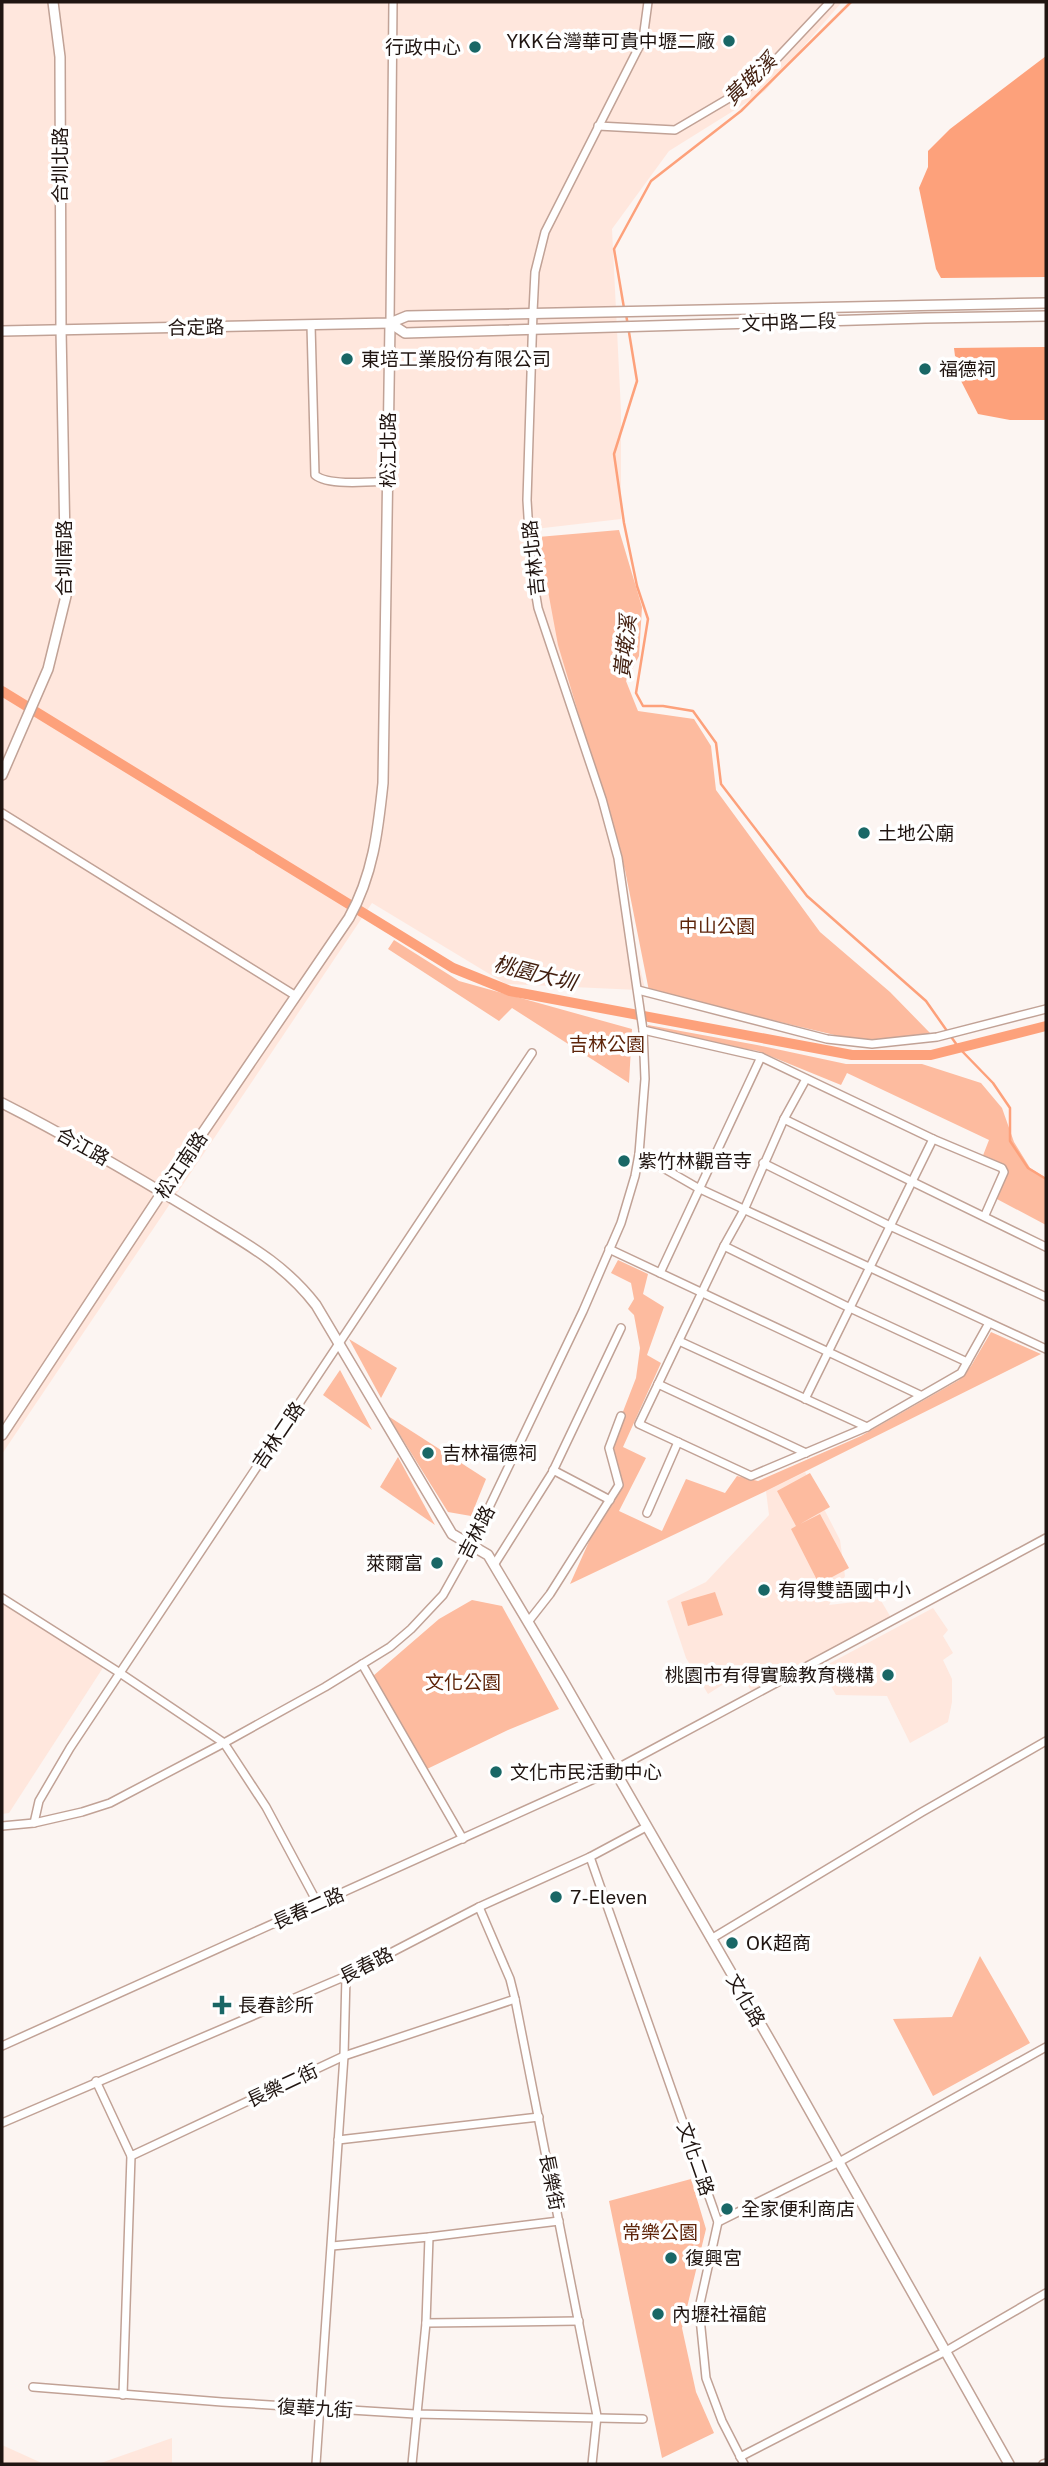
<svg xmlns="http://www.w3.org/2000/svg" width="1048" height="2466" viewBox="0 0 1048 2466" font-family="'Public Sans','Noto Sans TC',sans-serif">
	<rect width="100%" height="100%" fill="#fcf5f2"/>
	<g fill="#ffe7dd">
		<path d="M2 2H842L765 91 669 151 612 229 621 411V519L535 529 647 997 638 990 506 984 372 903 2 1454Z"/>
		<path d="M805 1472 840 1540 845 1576 829 1605 880 1599 893 1621 752 1693 741 1673 708 1694 686 1658 667 1601 706 1582 769 1515 766 1491Z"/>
		<path d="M2 1593 106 1663 9 1813 2 1814Z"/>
		<path d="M933 1608 948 1630 943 1636 953 1653 943 1660 952 1679V1702L948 1722 910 1743 887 1696 836 1695 821 1668Z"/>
		<path d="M172 2438V2464H98Z"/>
		<path d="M2 2445 44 2464H2Z"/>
	</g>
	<g fill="#fdbb9f">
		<path d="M619 530 642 607 639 656 626 681 638 711 694 719 711 746 716 790 820 932 890 992 931 1034 864 1042 649 991 625 870 558 645 538 537Z"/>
		<path d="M394 940 459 981 632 1029 629 1083 512 1008 499 1021 388 949Z"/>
		<path d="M648 1025 757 1045 846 1064H922L981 1083 1002 1108 1014 1142 1030 1168 1046 1178V1225L995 1198 1008 1173 982 1158 989 1140 847 1073 841 1085 758 1051 648 1033Z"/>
		<path d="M618 1260 648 1274 643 1294 664 1307 647 1355 661 1363 623 1447 646 1458 619 1511 662 1531 686 1479 725 1493 737 1476 758 1481 861 1436 959 1380 971 1366 991 1332 1041 1354 766 1491 570 1584 604 1508 622 1480 610 1445 636 1378 640 1348 634 1315 628 1309 634 1299 631 1283 611 1273Z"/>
		<path d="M349 1339 397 1368 381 1398Z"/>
		<path d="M340 1370 372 1430 323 1395Z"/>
		<path d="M388 1416 486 1479 471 1516 448 1512Z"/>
		<path d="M398 1457 435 1525 380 1487Z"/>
		<path d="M810 1473 830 1507 800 1524 820 1514 849 1568 819 1584 791 1529 796 1526 777 1491Z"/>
		<path d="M715 1592 723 1615 688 1626 681 1602Z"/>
		<path d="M472 1600 502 1606 559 1709 508 1730 427 1769 373 1676 439 1619Z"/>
		<path d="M980 1956 1030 2043 933 2096 893 2019 952 2017Z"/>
		<path d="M691 2179 706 2229 682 2328 696 2392 714 2433 662 2458 609 2201Z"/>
	</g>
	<g fill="#fda17b">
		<path d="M1046 56V277L941 278 936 269 919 188 928 167V151L950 129Z"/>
		<path d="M1046 347V420H1010L978 414 959 377 962 360 955 356 954 348Z"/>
	</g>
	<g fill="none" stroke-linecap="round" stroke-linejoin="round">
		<g stroke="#fda17b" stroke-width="2.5">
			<path d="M624 308 614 249 651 181 741 111 851 2"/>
			<path d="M626 314 637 381 614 454 624 523 637 586 648 619 636 693 643 706H663L693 711 716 743 721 784 807 896 926 1001 959 1048 993 1083 1010 1108V1141L1028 1168 1046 1179"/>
		</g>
		<path stroke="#fda17b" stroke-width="10" d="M2 691 453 968 510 991 852 1055H931L1046 1026"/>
		<g stroke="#c1a296" stroke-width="10">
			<g id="minor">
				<path d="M598 126 675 130 753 84 830 2"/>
				<path d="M390 323 393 2"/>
				<path d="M311 325 315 475C328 486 370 482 388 481"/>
				<path d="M2 813 296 996"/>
				<path d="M638 990 827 1039 872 1044 937 1037 1046 1009"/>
				<path d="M643 1030 761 1057 933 1139 1002 1168 1004 1172 985 1215"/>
				<path d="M806 1079 784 1119 744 1210 724 1246 639 1424 751 1476 867 1427 961 1373 989 1323"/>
				<path d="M784 1119 1046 1247"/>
				<path d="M639 1154 698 1188 1046 1349"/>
				<path d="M763 1163 890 1226 1046 1297"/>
				<path d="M724 1246 850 1308 967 1362"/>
				<path d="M609 1249 920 1395"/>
				<path d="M660 1273 761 1057"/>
				<path d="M679 1341 867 1427"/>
				<path d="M658 1384 806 1453"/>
				<path d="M805 1399 933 1139"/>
				<path d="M553 1470 610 1500"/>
				<path d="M647 1513 678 1442"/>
				<path d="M494 1565 552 1473 621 1328"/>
				<path d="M2 1598 120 1673 224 1743 266 1807 318 1904"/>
				<path d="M528 1622 550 1594 619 1485 609 1448 621 1416"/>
				<path d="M362 1664 463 1839"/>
				<path d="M34 1823 39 1801 70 1748 532 1053"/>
				<path d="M2 1826 34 1823 82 1812 110 1803 224 1743 325 1687 390 1647 411 1629 443 1595 471 1545 583 1311 621 1223 635 1176 639 1154 645 1079 643 1030 618 858 602 799 538 608 531 566 527 500 533 312 535 272 545 232 643 39 648 2"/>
				<path d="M590 1857 718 2222 699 2308 706 2378 722 2421 744 2464"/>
				<path d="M479 1907 510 1979 515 1999 597 2416 592 2464"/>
				<path d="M711 1939 922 1812 1046 1741"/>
				<path d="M2 2046 614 1770 1046 1538"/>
				<path d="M96 2081 131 2156 344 2056 515 1999"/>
				<path d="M2 2123 346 1976 479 1907 590 1857 646 1827"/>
				<path d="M338 2140 539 2117"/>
				<path d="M718 2222 839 2162 1046 2047"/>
				<path d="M332 2246 429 2237 559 2221"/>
				<path d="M426 2323 579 2321"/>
				<path d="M33 2387 222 2402 415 2414 643 2419"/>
				<path d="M123 2395 131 2156"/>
				<path d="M740 2457 946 2351 1046 2293"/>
				<path d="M316 2464 344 2056 346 1976"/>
				<path d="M412 2464 426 2323 429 2237"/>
				<path d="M1043 2464 1046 2463"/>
			</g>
		</g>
		<g stroke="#c1a296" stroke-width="12">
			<g id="tertiary">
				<path d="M390 323 405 333 925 318 1046 316"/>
				<path d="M2 331 390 323 407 316 1046 303"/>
				<path d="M2 775 48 669 66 596 61 329 60 57 53 2"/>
				<path d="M2 1103C69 1137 134 1175 198 1214 243 1242 283 1262 316 1305L452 1534 488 1555 562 1679 775 2049 1009 2464"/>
				<path d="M2 1435 163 1191 349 918C373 875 378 831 383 783L390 323"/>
			</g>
		</g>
		<use href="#minor" stroke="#fff" stroke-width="7"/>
		<use href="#tertiary" stroke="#fff" stroke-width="9"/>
	</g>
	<g fill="#196766" stroke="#fff" stroke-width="2.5">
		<circle cx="729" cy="41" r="7"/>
		<circle cx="475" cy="47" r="7"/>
		<circle cx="347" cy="359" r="7"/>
		<circle cx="925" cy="369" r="7"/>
		<circle cx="864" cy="833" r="7"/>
		<circle cx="624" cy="1161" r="7"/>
		<circle cx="428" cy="1453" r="7"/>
		<circle cx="437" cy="1563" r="7"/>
		<circle cx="764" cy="1590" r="7"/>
		<circle cx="888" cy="1675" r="7"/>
		<circle cx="496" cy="1772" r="7"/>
		<circle cx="556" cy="1897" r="7"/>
		<circle cx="732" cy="1943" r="7"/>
		<path d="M218.5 1994.5h7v7h7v7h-7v7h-7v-7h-7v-7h7z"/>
		<circle cx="727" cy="2209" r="7"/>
		<circle cx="671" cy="2258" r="7"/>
		<circle cx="658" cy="2314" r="7"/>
	</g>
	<g text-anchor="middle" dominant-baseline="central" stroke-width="7" stroke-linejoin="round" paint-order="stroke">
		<g font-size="19" fill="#201511" stroke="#fff" text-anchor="start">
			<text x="715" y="41" text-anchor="end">YKK台灣華可貴中壢二廠</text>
			<text x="461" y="47" text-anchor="end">行政中心</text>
			<text x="361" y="359">東培工業股份有限公司</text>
			<text x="939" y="369">福德祠</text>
			<text x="878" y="833">土地公廟</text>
			<text x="638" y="1161">紫竹林觀音寺</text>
			<text x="442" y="1453">吉林福德祠</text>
			<text x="423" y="1563" text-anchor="end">萊爾富</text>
			<text x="778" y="1590">有得雙語國中小</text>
			<text x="874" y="1675" text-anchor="end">桃園市有得實驗教育機構</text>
			<text x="510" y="1772">文化市民活動中心</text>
			<text x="570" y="1897">7-Eleven</text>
			<text x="746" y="1943">OK超商</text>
			<text x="238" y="2005">長春診所</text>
			<text x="741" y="2209">全家便利商店</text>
			<text x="685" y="2258">復興宮</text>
			<text x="672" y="2314">內壢社福館</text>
		</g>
		<g font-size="19" fill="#201511" stroke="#fff">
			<text transform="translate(60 165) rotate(-90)">合圳北路</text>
			<text transform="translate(789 322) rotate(-2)">文中路二段</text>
			<text transform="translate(196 327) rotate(-1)">合定路</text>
			<text transform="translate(388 450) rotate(-90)">松江北路</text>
			<text transform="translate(64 558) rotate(-90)">合圳南路</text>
			<text transform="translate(533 558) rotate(-96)">吉林北路</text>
			<text transform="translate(83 1146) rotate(29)">合江路</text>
			<text transform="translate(181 1165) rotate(-56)">松江南路</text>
			<text transform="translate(278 1435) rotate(-56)">吉林二路</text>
			<text transform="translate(476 1532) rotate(-63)">吉林路</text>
			<text transform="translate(308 1908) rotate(-24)">長春二路</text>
			<text transform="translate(366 1965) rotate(-27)">長春路</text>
			<text transform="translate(746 2000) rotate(60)">文化路</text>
			<text transform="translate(282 2085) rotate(-25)">長樂二街</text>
			<text transform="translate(696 2159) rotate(71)">文化二路</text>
			<text transform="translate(552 2182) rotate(79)">長樂街</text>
			<text transform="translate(315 2408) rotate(3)">復華九街</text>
		</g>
		<g font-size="19" fill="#5e250a" stroke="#fff">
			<text x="717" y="926">中山公園</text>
			<text x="607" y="1044">吉林公園</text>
			<text x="463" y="1682">文化公園</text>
			<text x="660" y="2232">常樂公園</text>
		</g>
		<g font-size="21" font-style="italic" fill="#421f0f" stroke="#fff">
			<text transform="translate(750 79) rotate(-44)">黃墘溪</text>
			<text transform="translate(625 647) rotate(-84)">黃墘溪</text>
			<text transform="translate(535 973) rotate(14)">桃園大圳</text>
		</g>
	</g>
	<rect width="1048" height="2466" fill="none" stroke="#201511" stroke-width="7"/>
</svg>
